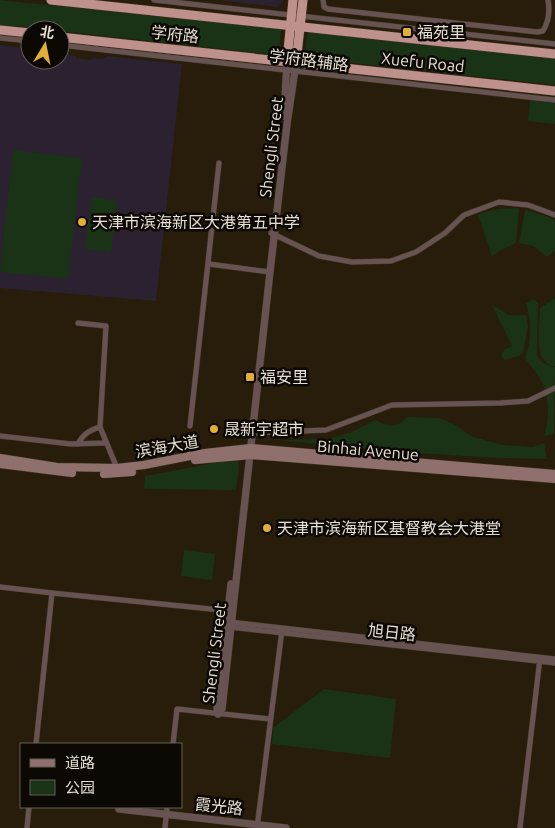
<svg xmlns="http://www.w3.org/2000/svg" width="555" height="828" viewBox="0 0 555 828" font-family="Ubuntu,'Noto Sans SC',sans-serif">
	<rect width="100%" height="100%" fill="#271d0a"/>
	<g fill="#2c2130">
		<path d="M219 0H283L278 7Z"/>
		<path d="M0 45 30 48V60H60V51L64 54 76 56V58L91 60 92 58 103 59 107 56 182 64 156 301 0 288Z"/>
	</g>
	<g fill="#1a3316">
		<path d="M0 0 279 29 281 30 279 53 277 55 60 31V30L0 25Z"/>
		<path d="M311 32 555 59V85L308 58 305 54 307 35Z"/>
		<path d="M530 100 555 102V124L528 121Z"/>
		<path d="M13 150 82 158 68 279 0 272Z"/>
		<path d="M91 197 117 200 111 252 85 249Z"/>
		<path d="M519 208 516 243 499 251 492 257 478 214 498 209Z"/>
		<path d="M525 210 550 217 555 221V250L547 257 533 246 519 243Z"/>
		<path d="M555 298V366C532 364 540 325 540 308Z"/>
		<path d="M533 299 538 303 537 355 542 363 555 367 554 434 544 436C550 420 550 397 541 381 537 373 530 365 525 358 532 339 532 322 526 303Z"/>
		<path d="M492 305 509 315H526L528 326 523 352 521 355 504 360 501 356 504 350 512 346Z"/>
		<path d="M407 417 439 418 454 424 473 437 503 445 533 447 544 443 547 459C457 458 368 449 280 440L328 439 352 432 375 420C389 427 396 429 407 417Z"/>
		<path d="M225 461H238L239 467 236 490 144 489 145 476Z"/>
		<path d="M184 550 215 554 212 580 181 576Z"/>
		<path d="M324 689 396 699 390 758 272 744 273 728Z"/>
	</g>
	<g fill="none" stroke-linecap="round" stroke-linejoin="round">
		<g stroke="#423826" stroke-width="6">
			<g id="minor">
				<path d="M154 0 555 44"/>
				<path d="M323 0 324 7 328 9 537 32 543 31C549 21 550 11 548 0"/>
				<path d="M0 38 30 41"/>
				<path d="M60 45 555 100"/>
				<path d="M271 233 319 256 352 262 391 261 416 252 445 233 464 215 499 202 528 205 555 215"/>
				<path d="M209 264 270 272"/>
				<path d="M78 323 106 326 100 427 117 468"/>
				<path d="M190 426 219 163"/>
				<path d="M253 433 326 430 392 405 500 403 528 401 555 388"/>
				<path d="M0 436 71 444 106 443"/>
				<path d="M78 444C83 434 90 430 100 427"/>
				<path d="M0 587 52 593 36 744"/>
				<path d="M52 593 231 611"/>
				<path d="M230 622 555 659"/>
				<path d="M230 627 555 663"/>
				<path d="M173 744 177 709 270 719"/>
				<path d="M27 828 29 807"/>
				<path d="M165 828 167 807"/>
				<path d="M257 828 282 630"/>
				<path d="M520 828 540 658"/>
			</g>
		</g>
		<g stroke="#423826" stroke-width="8">
			<g id="tertiary">
				<path d="M284 116 287 61"/>
				<path d="M218 714 222 709 270 272 287 124 296 63"/>
				<path d="M218 714 217 708 231 584"/>
				<path d="M119 809 286 828"/>
			</g>
		</g>
		<g stroke="#423826" stroke-width="9">
			<g id="secondary">
				<path d="M0 458 57 467 117 468 144 465 205 453 251 448 555 474"/>
				<path d="M195 460 251 455 555 479"/>
				<path d="M0 464 72 473"/>
				<path d="M104 474 132 472"/>
			</g>
		</g>
		<g stroke="#423826" stroke-width="10">
			<g id="trunk">
				<path d="M51 0 555 54"/>
				<path d="M0 30 30 33"/>
				<path d="M60 37 555 91"/>
				<path d="M287 61 293 0"/>
				<path d="M296 63 303 0"/>
			</g>
		</g>
		<use href="#minor" stroke="#675351" stroke-width="5"/>
		<use href="#tertiary" stroke="#675351" stroke-width="7"/>
		<use href="#secondary" stroke="#90706d" stroke-width="8"/>
		<use href="#trunk" stroke="#be918d" stroke-width="9"/>
	</g>
	<g fill="#e3ae35" stroke="#0c0803" stroke-width="2">
		<rect x="402" y="27" width="10" height="10" rx="2.5"/>
		<circle cx="82" cy="222" r="5"/>
		<rect x="245" y="372" width="10" height="10" rx="2.5"/>
		<circle cx="214" cy="429" r="5"/>
		<circle cx="267" cy="528" r="5"/>
	</g>
	<g text-anchor="middle" dominant-baseline="central" stroke-width="5" stroke-linejoin="round" paint-order="stroke">
		<g font-size="16" fill="#e5ded2" stroke="#0c0803" text-anchor="start">
			<text x="417" y="32">福苑里</text>
			<text x="92" y="222">天津市滨海新区大港第五中学</text>
			<text x="260" y="377">福安里</text>
			<text x="224" y="429">晟新宇超市</text>
			<text x="277" y="528">天津市滨海新区基督教会大港堂</text>
		</g>
		<g font-size="16" fill="#e5ded2" stroke="#0c0803">
			<text transform="translate(175 34) rotate(6)">学府路</text>
			<text transform="translate(309 60) rotate(7)">学府路辅路</text>
			<text transform="translate(423 62) rotate(6)">Xuefu Road</text>
			<text transform="translate(271 147) rotate(-83)">Shengli Street</text>
			<text transform="translate(167 446) rotate(-10)">滨海大道</text>
			<text transform="translate(368 450) rotate(5)">Binhai Avenue</text>
			<text transform="translate(392 632) rotate(6)">旭日路</text>
			<text transform="translate(214 653) rotate(-83)">Shengli Street</text>
			<text transform="translate(219 806) rotate(6)">霞光路</text>
		</g>
	</g>
	<rect x="20" y="743" width="162" height="65" fill="#0c0803" stroke="#635e56"/>
	<rect x="30" y="759" width="25" height="8" fill="#90706d" stroke="#635e56"/>
	<text x="65" y="768" font-size="15" fill="#e5ded2">道路</text>
	<rect x="30" y="780" width="25" height="15" fill="#1a3316" stroke="#635e56"/>
	<text x="65" y="793" font-size="15" fill="#e5ded2">公园</text>
	<g transform="translate(45 45) rotate(10)"><circle r="24" fill="#0c0803" stroke="#635e56"/>
	<path d="M0-4L9 19L0 12L-9 19Z" fill="#e3ae35"/>
	<text y="-8" font-size="14" font-weight="bold" text-anchor="middle" fill="#e5ded2">北</text>
	</g>
</svg>
